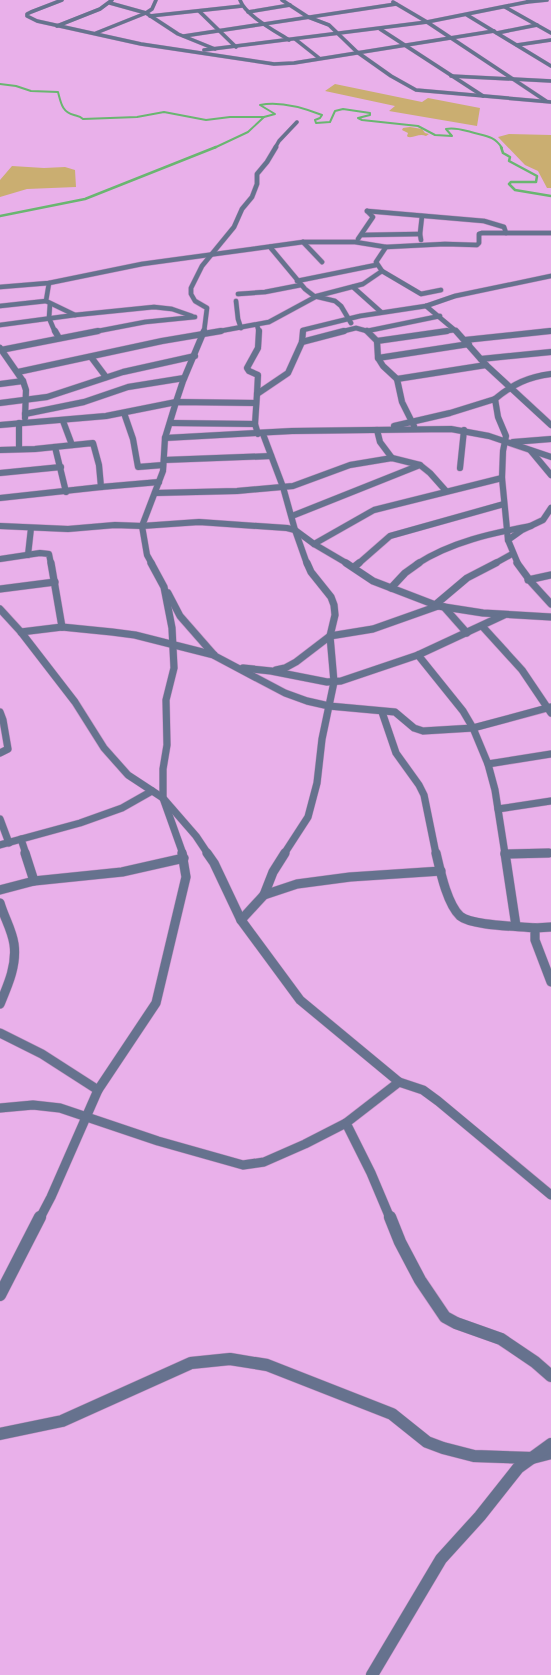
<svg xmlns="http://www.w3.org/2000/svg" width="551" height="1675" viewBox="0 0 551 1675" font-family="Barlow,sans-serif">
	<rect width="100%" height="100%" fill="#e9b0ea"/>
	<g fill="#caae71">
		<path d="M335 84 422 102 428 98 480 108 477 126 389 111 395 106 325 91Z"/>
		<path d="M410 127 422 129 425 133 429 134 426 136C419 133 415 138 408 137L407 136 408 133 402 130 403 128Z"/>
		<path d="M509 134 551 135V188H547L538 171 525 165 498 137Z"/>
		<path d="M12 166 44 168 65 167 75 170 76 187 27 189 0 197V180Z"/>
	</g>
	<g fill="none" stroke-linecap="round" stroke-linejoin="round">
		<g stroke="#69b670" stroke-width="2">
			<path d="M0 84 16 86 31 91 58 92C61 103 62 112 74 115 78 116 80 116 83 119L137 117 164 112 206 120 230 117H264L275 114 260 105C279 101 304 108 322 115L320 118 315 120 316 123 330 122 335 111 343 109 370 113V115L358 118 362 120 418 126 435 135 452 136 446 129C455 127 463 130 471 132 484 136 494 135 502 148"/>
			<path d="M214 148 248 132 264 117"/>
		</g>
		<g stroke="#69b670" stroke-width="2.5">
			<path d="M501 147 503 153 510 157 509 161 537 176 536 182H511L509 184 515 190 551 196"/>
			<path d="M0 216 85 199 216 147"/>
		</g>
		<g stroke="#c493c5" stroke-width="4">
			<g id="minor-far5">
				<path d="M62 0 31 12 27 14V16L37 21 141 44 274 64 294 63 494 31"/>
				<path d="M240 0C245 15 275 31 289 40"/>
				<path d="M282 0 308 17 329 25 357 52 391 76 416 90 551 102"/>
				<path d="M393 2 427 22 546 101"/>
				<path d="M527 2 547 0"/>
				<path d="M110 3 146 13 178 34 215 49"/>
				<path d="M505 7 551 33"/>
				<path d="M199 11 236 47"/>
				<path d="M248 12 290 5"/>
				<path d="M467 15 551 66"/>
				<path d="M150 16 242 6"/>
				<path d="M57 26 100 9 112 0"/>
				<path d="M380 29 483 96"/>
				<path d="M96 33 146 13 152 9 156 0"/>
				<path d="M497 33 537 25"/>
				<path d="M184 36 396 4"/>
				<path d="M295 39 319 58"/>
				<path d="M517 45 551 40"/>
				<path d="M204 50 427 22 527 2 529 0"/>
				<path d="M451 76 551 81"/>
				<path d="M275 148 279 141 297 122"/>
			</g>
		</g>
		<g stroke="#c493c5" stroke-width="5.5">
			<g id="minor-far4">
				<path d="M367 211 484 221 504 227 506 233"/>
				<path d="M362 235 420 234"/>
				<path d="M358 239 373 217 367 211"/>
				<path d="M421 240 420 234 422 216"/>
				<path d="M303 242 322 262"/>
				<path d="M270 247 305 289 314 296 335 301 341 306 351 323"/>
				<path d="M382 271 421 294 441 290"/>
				<path d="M297 281 376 265"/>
				<path d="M49 283 46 301 75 315 154 307 172 309 192 316"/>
				<path d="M0 287 49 283 142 264 303 242H355L386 247 445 244 477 245 479 243V234L482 233H551"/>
				<path d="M353 287 381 312"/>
				<path d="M238 294 265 292 301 285"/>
				<path d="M236 301 238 319 241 328"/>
				<path d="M50 304 49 318 55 332"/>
				<path d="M0 306 46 301"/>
				<path d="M426 306 457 332"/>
				<path d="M0 325 75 315"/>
				<path d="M257 325 259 332"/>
				<path d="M367 331 368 332"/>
				<path d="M93 332 145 322 195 317"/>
				<path d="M204 332 207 308 195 301 191 294V288L202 266 234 227 242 209 252 197 257 184V174L267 162 276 147"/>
				<path d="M215 332 269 322 317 296 363 284 382 271 376 262 386 247"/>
				<path d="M303 332V330L360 316 426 306 455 296 551 276"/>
				<path d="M340 332 356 328 367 331 440 316"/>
				<path d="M440 332 455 330"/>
				<path d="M540 332 551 331"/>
			</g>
		</g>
		<g stroke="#c493c5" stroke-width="7">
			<g id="minor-far3">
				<path d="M55 331 59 338"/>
				<path d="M367 331 377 341 378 358 383 366 397 379 402 402 414 426"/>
				<path d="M456 331 486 365 551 425"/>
				<path d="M465 340 550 331"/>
				<path d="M377 341 447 331"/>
				<path d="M302 342 344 331"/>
				<path d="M0 348 23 381 26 390 25 418"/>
				<path d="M1 350 98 331"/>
				<path d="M91 357 106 377"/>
				<path d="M378 358 469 344"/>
				<path d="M481 359 551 352"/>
				<path d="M18 372 162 341 221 331"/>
				<path d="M397 379 486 365"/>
				<path d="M0 384 23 381"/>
				<path d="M257 394 258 375 249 371 247 368 258 348 259 331"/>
				<path d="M495 399C513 384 528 377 551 374"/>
				<path d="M0 403 47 397 123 372 195 356"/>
				<path d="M124 413 133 439 138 467 163 465"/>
				<path d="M25 414 84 402 128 387 184 378"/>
				<path d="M63 421 72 445"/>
				<path d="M19 423V449"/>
				<path d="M171 423 255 424"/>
				<path d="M0 425 106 416 176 402 256 403"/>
				<path d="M394 426 450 413 495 399 498 417 506 436 503 451 502 478 508 540"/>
				<path d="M377 430 380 442 392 458"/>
				<path d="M258 434 255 424 257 394 288 373 302 342 303 331"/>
				<path d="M263 434 283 487 295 530 307 564"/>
				<path d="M165 438 292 431 451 429 489 436 551 457"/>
				<path d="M513 442 551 439"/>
				<path d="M55 447 66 492"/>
				<path d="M0 450 35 449 93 443 99 465 101 487 159 482"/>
				<path d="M531 451 551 475"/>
				<path d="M164 460 271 456"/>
				<path d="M460 468 464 430"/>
				<path d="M0 473 61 467"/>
				<path d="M155 493 237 491 293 486 350 465 392 458 420 465"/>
				<path d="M0 498 101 487"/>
				<path d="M292 516 420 465 430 473 446 491"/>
				<path d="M0 526 68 529 115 525 142 526 199 522 287 528 295 530 314 544 348 564"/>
				<path d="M314 544 374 510 502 478"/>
				<path d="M28 555 31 528"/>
				<path d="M0 559 40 553 49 554 51 564"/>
				<path d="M152 564 147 555 142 526 163 471 165 438 176 402 183 381 204 331"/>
				<path d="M358 564 390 536 504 504"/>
				<path d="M417 564C451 542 492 533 531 526"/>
				<path d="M494 564 512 554"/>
				<path d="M518 564 508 540 522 530 543 520 551 508"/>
			</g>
		</g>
		<g stroke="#c493c5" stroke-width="8">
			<g id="minor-far2">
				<path d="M51 563 62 627"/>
				<path d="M151 563 164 587 172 628 174 668 166 700 167 745 163 769V798L183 854"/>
				<path d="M346 563 373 581 438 606 483 613 551 617"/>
				<path d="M517 563 531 582 551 604"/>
				<path d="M354 567 359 563"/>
				<path d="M528 580 551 575"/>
				<path d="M391 588 405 573 419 563"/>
				<path d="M0 589 55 582"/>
				<path d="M168 593 180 616 215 656 285 693 307 701 329 706 395 712 414 728 423 731 473 728 551 707"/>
				<path d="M435 605 467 578 496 563"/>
				<path d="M444 607 467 633"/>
				<path d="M0 609 21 632 75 702 104 748 128 775 163 798 196 836 208 854"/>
				<path d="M482 626 522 670 551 713"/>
				<path d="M21 632 62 627 112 632 135 635 214 655"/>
				<path d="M418 655 463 711 473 728 488 764 551 754"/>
				<path d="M243 668 271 671 327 682 341 681 418 655 504 615"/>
				<path d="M276 670 285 668 296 662 330 636 373 629 438 606"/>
				<path d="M0 712 3 720 8 749 0 753"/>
				<path d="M382 712 396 753 419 785 424 795 436 854"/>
				<path d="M488 764 495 790 505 854"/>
				<path d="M498 809 551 801"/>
				<path d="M0 819 9 843"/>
				<path d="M21 839 26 854"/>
				<path d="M0 845 80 823 122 808 152 791"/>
				<path d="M284 854 308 817 317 783 322 739 334 682 330 636 335 615 334 605 331 597 311 572 307 563"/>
				<path d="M505 854 551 853"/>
			</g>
		</g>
		<g stroke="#c493c5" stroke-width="10">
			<g id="minor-far1">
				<path d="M25 853 34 881"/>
				<path d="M207 853 214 863 241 920 300 1000 399 1082 423 1090 438 1101 551 1195"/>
				<path d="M436 853C440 870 447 904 460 916 472 926 518 926 535 928V940L551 982"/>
				<path d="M505 853 516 926"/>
				<path d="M505 854 549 853"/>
				<path d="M0 890 34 881 122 872 184 858"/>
				<path d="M264 895 273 872 285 853"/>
				<path d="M0 903C4 917 12 930 14 944 17 965 8 985 0 1004"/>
				<path d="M241 920 264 895 297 884 350 877 441 871"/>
				<path d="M535 928 551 927"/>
				<path d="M0 1033 42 1054 98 1090"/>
				<path d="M0 1108 33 1105 60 1108 158 1141 243 1165 264 1162 305 1144 346 1123"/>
				<path d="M40 1218 51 1197 98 1090 156 1003 186 877 182 853"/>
				<path d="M390 1218 371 1173 346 1123 399 1082"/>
			</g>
		</g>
		<g stroke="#c493c5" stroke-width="13">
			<g id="minor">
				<path d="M390 1217 400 1242 420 1280 445 1317 456 1323 501 1339 535 1362 551 1376"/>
				<path d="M0 1295 40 1217"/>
				<path d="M0 1434 62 1421 191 1363 230 1359 267 1365 392 1414 427 1442 443 1448 474 1456 532 1458 551 1453"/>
				<path d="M372 1675 441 1559 480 1516 518 1468 551 1444"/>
			</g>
		</g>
		<use href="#minor-far5" stroke="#66728e" stroke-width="3.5"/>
		<use href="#minor-far4" stroke="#66728e" stroke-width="4.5"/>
		<use href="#minor-far3" stroke="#66728e" stroke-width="6"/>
		<use href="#minor-far2" stroke="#66728e" stroke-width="7"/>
		<use href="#minor-far1" stroke="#66728e" stroke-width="9"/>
		<use href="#minor" stroke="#66728e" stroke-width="12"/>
	</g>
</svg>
